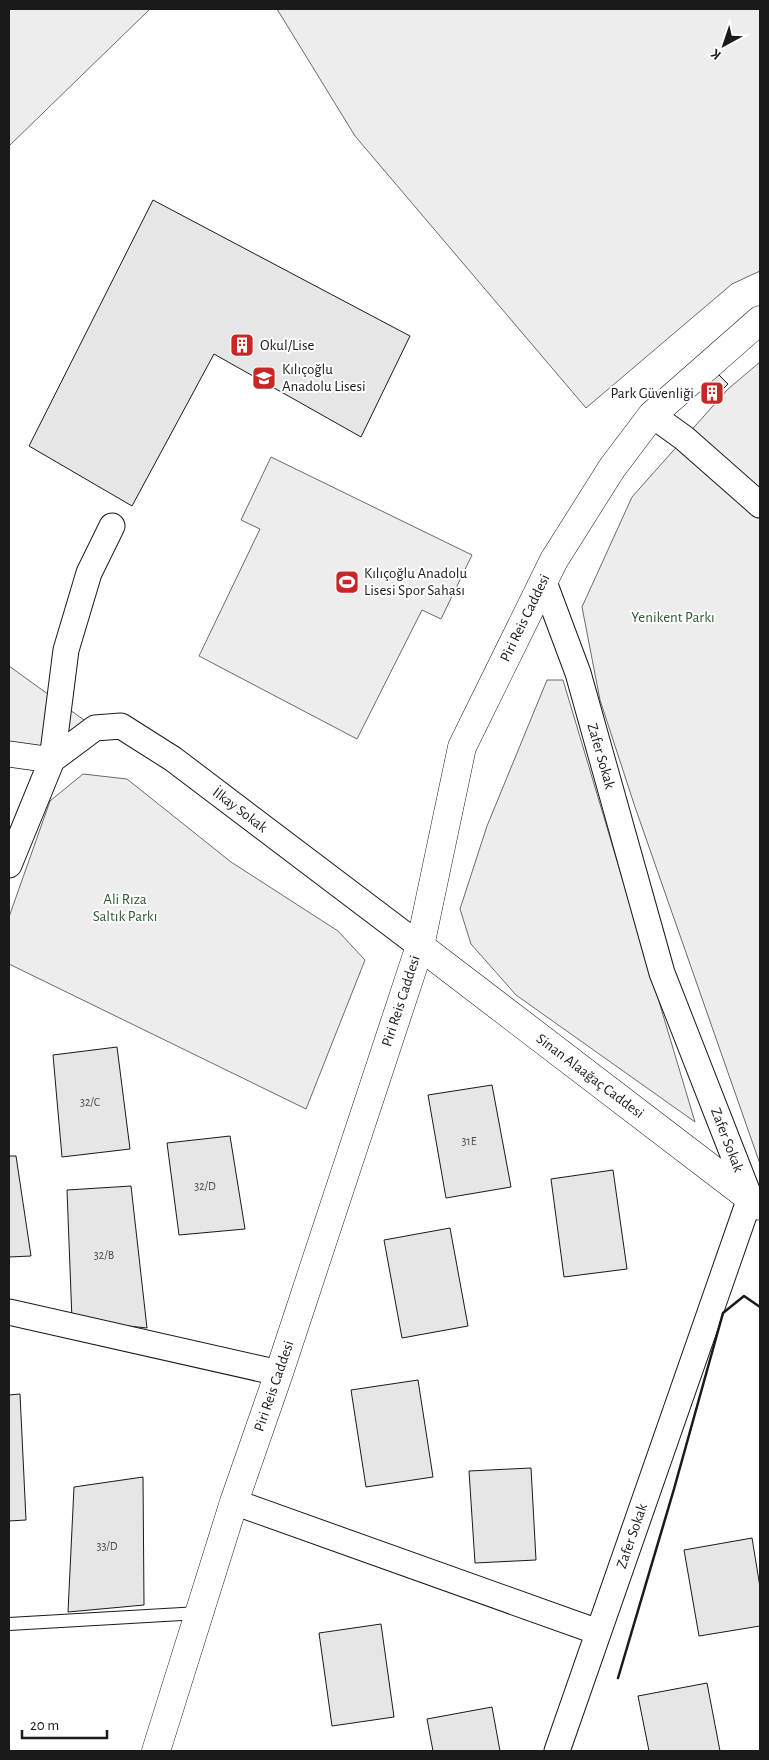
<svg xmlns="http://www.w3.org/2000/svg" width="769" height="1760" viewBox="0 0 769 1760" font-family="'Alegreya Sans',sans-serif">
	<rect width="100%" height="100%" fill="#fff"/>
	<g fill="#ededed" stroke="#6a6a6a">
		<path d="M9 9H150L9 146Z"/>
		<path d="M277 9H760V271L732 284 586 408 355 136Z"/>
		<path d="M760 362V1164L635 807 600 700 582 607 632 497 728 389Z"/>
		<path d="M271 457 472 555 441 619 422 610 357 739 199 656 260 529 241 520Z"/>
		<path d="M9 666 95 728 52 760 9 754Z"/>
		<path d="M547 680H563L695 1122 516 995 471 944 460 909 487 826Z"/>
		<path d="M83 774 127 779 231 862 338 931 365 960 306 1109 9 964V917L50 801Z"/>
	</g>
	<g fill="#e6e6e6" stroke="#1a1a1a">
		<path d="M153 200 410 336 361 437 214 354 132 506 29 446Z"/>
		<path d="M714 370 728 384 711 401 698 385Z"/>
		<path d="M117 1047 130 1149 62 1157 53 1055Z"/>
		<path d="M492 1085 511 1187 446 1198 428 1095Z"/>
		<path d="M230 1136 245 1229 179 1235 167 1143Z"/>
		<path d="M9 1156H16L31 1256 9 1257Z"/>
		<path d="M613 1170 627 1269 564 1277 551 1179Z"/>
		<path d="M131 1186 147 1328 72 1320 67 1190Z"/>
		<path d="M450 1228 468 1326 402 1338 384 1240Z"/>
		<path d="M418 1380 433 1477 366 1487 351 1390Z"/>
		<path d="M20 1394 26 1520 9 1521V1395Z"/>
		<path d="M531 1468 536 1560 475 1563 469 1471Z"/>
		<path d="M143 1477 144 1605 68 1612 74 1487Z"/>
		<path d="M752 1538 760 1587V1626L699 1636 684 1550Z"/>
		<path d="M381 1624 394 1717 332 1726 319 1633Z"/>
		<path d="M707 1683 720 1751H649L638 1696Z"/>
		<path d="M492 1707 500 1751H433L427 1719Z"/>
	</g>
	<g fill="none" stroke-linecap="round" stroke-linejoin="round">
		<g stroke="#1a1a1a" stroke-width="14">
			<path id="lane" d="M9 1624 199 1613"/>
		</g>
		<g stroke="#1a1a1a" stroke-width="27">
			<g id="street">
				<path d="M652 415 684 438 760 505"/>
				<path d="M544 582 578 673 662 973 750 1198 557 1751"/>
				<path d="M9 754 52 760 66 650 89 573 112 526"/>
				<path d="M9 865 52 760 95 728 121 726 173 759 420 946"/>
				<path d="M9 1312 279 1373"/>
				<path d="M234 1502 598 1632"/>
			</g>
		</g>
		<g stroke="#1a1a1a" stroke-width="29">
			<g id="secondary">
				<path d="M420 946 760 1206"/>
				<path d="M156 1751 234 1502 279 1373 420 946 462 747 554 560 612 468 652 415 760 320"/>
			</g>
		</g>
		<use href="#lane" stroke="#fff" stroke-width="12"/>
		<use href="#street" stroke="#fff" stroke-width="25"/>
		<use href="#secondary" stroke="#fff" stroke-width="28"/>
		<path stroke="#1a1a1a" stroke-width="2.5" d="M618 1678 674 1489 723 1313 744 1296 760 1307"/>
	</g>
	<defs>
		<g id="building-square" transform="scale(1.25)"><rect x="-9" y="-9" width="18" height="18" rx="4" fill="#c62828" stroke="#fff"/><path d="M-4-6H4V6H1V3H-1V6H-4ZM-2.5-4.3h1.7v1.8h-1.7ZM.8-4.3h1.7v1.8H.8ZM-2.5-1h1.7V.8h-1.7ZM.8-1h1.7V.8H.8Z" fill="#fff"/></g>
		<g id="school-square" transform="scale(1.25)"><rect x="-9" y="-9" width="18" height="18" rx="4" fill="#c62828" stroke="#fff"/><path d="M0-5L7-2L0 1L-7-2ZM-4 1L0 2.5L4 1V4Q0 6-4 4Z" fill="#fff"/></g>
		<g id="stadium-square" transform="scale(1.25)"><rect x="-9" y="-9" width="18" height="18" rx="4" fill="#c62828" stroke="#fff"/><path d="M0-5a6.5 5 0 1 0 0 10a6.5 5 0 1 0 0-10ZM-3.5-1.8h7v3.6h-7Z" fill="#fff"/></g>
	</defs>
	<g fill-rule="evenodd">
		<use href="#building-square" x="242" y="345"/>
		<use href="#school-square" x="264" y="378"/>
		<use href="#building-square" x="712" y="393"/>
		<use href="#stadium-square" x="347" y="582"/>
	</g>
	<g text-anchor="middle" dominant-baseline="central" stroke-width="4" stroke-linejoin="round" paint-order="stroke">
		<g font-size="12" fill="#4d4d4d">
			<text x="90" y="1102">32/C</text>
			<text x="469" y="1141">31E</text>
			<text x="205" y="1186">32/D</text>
			<text x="104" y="1255">32/B</text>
			<text x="107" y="1546">33/D</text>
		</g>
		<g font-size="15" fill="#1a1a1a" stroke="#fff" text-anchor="start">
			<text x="260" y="345">Okul/Lise</text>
			<text x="282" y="369">Kılıçoğlu<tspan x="282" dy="17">Anadolu Lisesi</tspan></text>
			<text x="694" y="393" text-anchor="end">Park Güvenliği</text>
			<text x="364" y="573">Kılıçoğlu Anadolu<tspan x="364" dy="17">Lisesi Spor Sahası</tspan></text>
		</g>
		<g font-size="15" fill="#2b5a34" stroke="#fff">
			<text x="673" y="617">Yenikent Parkı</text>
			<text x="125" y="899">Ali Rıza<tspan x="125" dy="17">Saltık Parkı</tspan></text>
		</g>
		<g font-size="15" fill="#1a1a1a" stroke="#fff">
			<text transform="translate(525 618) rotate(-64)">Piri Reis Caddesi</text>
			<text transform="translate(601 756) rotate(74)">Zafer Sokak</text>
			<text transform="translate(240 810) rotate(37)">İlkay Sokak</text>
			<text transform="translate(401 1001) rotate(-72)">Piri Reis Caddesi</text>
			<text transform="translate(590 1076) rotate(37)">Sinan Alaağaç Caddesi</text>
			<text transform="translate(727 1140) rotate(69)">Zafer Sokak</text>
			<text transform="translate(274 1386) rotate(-71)">Piri Reis Caddesi</text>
			<text transform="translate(632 1536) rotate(-71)">Zafer Sokak</text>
		</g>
	</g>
	<rect width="769" height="1760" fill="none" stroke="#1a1a1a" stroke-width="20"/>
	<g transform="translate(724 45) rotate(220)" stroke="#ffffff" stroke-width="4" paint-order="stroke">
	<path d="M0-4L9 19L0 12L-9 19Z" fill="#1a1a1a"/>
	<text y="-8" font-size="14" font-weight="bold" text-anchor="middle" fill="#1a1a1a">K</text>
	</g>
	<path d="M22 1730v8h85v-8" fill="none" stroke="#1a1a1a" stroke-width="2.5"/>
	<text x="30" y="1730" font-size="15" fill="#1a1a1a" stroke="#ffffff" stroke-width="4" paint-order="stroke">20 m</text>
</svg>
